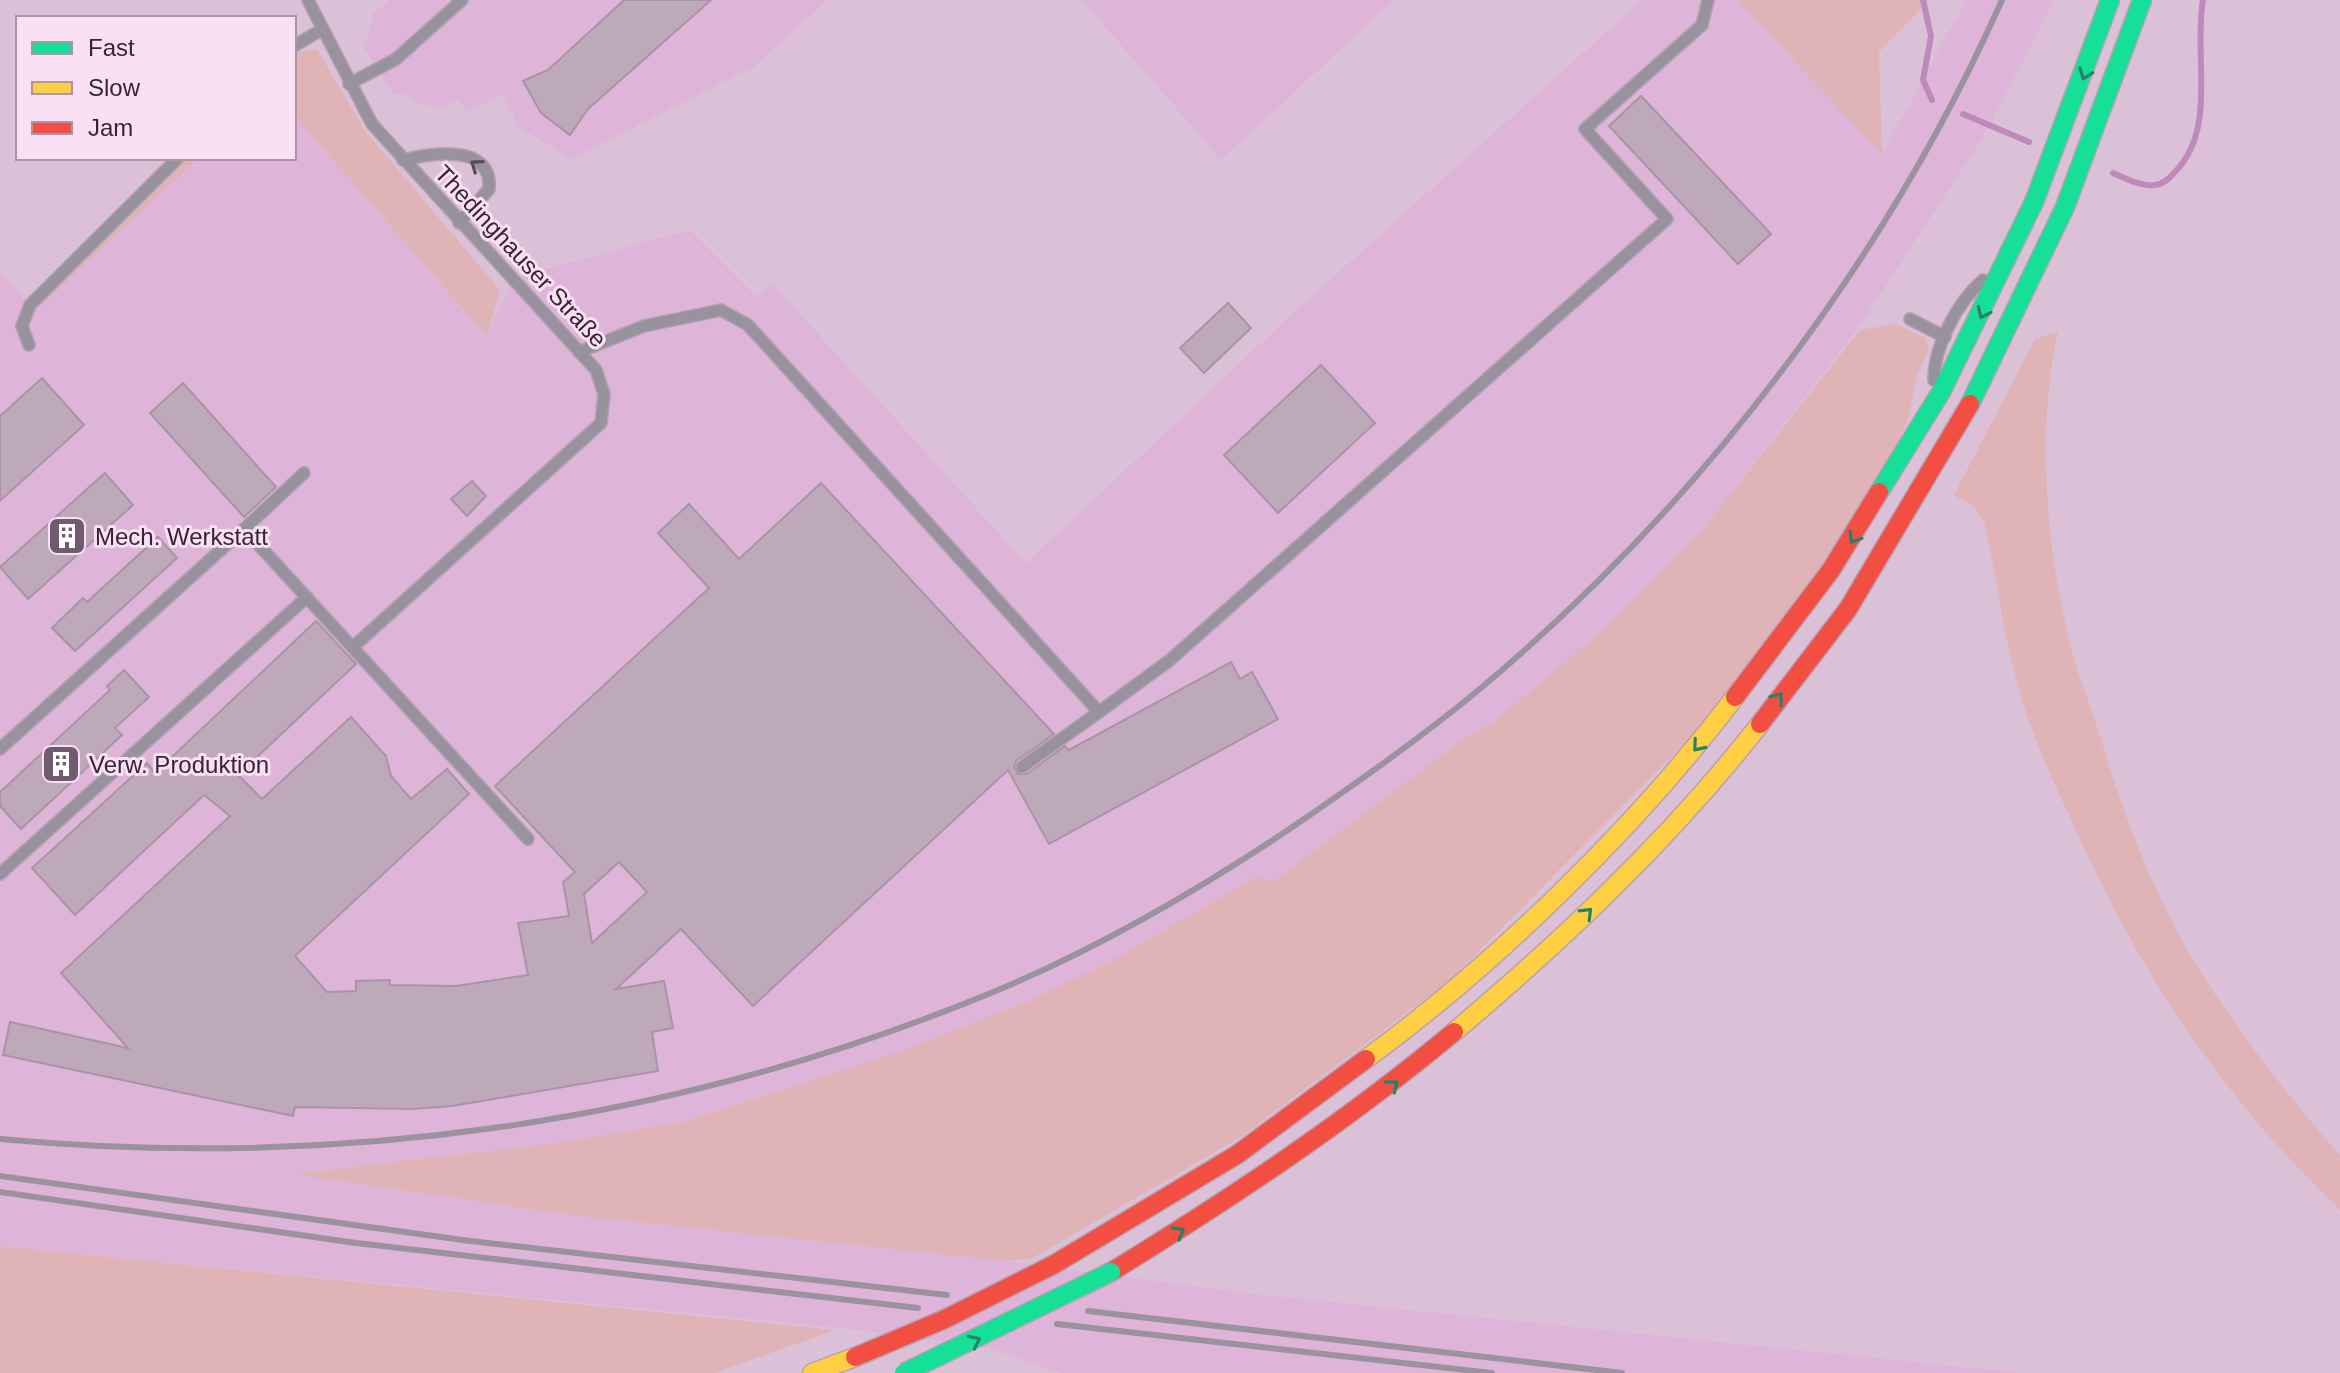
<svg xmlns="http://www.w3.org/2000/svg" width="2340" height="1373" viewBox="0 0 2340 1373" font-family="Helvetica,sans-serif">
	<rect width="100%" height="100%" fill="#dbc1d8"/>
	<g fill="#deb5d9">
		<path d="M389 0H827L755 66 572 159 520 128 503 95 467 112 458 99 440 108 414 102 407 93 393 94 362 45 368 39 373 14Z"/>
		<path d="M1082 0H1394L1221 160Z"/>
		<path d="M1642 0H1738L1882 154 1966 0H2055L1982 139 1859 327 1702 530 1610 624 1495 721 1464 739 1274 882 1029 1001 896 1053 686 1121 557 1143 298 1173 580 1216 1006 1261 1253 1294 2022 1373H1061L984 1347 841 1328 0 1246V271L35 310 199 158H294V115L486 337 514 278 690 230 756 296 773 284 1026 563 1293 313Z"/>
	</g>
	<g fill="#e0b3b7">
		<path d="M1738 0H1929L1879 52 1882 155Z"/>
		<path d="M317 49 365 131 500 290 487 337 294 115V53Z"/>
		<path d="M179 158H199L35 311 30 305Z"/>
		<path d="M1896 324 1925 338 1929 348 1916 378 1909 416 1879 487 1710 718 1448 982 1241 1137 1031 1259 1006 1261 580 1216 293 1174 557 1143 686 1121 896 1053 1029 1001 1113 960 1257 877 1274 881 1464 739 1495 721 1610 624 1702 530 1860 330Z"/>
		<path d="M2058 332C2035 434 2047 568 2077 669 2083 688 2091 707 2097 726 2123 815 2156 904 2207 982 2246 1042 2292 1101 2340 1155V1210C2222 1098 2135 966 2070 817 2052 779 2034 740 2022 699 2004 642 1997 579 1984 521L1974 507 1954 495 2035 339Z"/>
		<path d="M0 1246 835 1330 714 1373H0Z"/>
	</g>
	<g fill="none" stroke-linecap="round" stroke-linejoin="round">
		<g stroke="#bf8aba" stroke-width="6">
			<path d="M1923 0 1931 36 1923 80 1932 100"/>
			<path d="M1963 114 2029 142"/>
			<path d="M2113 173C2125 178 2141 187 2155 185 2163 184 2170 178 2175 172 2218 128 2193 56 2203 0"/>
		</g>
	</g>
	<g fill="#bea9bb" stroke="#a994a6" stroke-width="2" fill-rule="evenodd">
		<path d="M624 0H711L588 109 570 135 541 113 523 81 548 70Z"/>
		<path d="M1641 96 1771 234 1738 264 1609 126Z"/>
		<path d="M1228 303 1251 328 1204 373 1180 348Z"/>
		<path d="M1321 365 1375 423 1278 513 1224 455Z"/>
		<path d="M42 378 84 425 0 501V416Z"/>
		<path d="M183 383 276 487 244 517 150 413Z"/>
		<path d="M105 473 133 505 28 599 0 567Z"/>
		<path d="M472 481 486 496 467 516 451 499Z"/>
		<path d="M821 483 1054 734 1016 761 1014 767 1018 774H1027L1065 746 1069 750 1231 662 1240 679 1252 672 1278 719 1049 844 1008 770 753 1006 681 929 616 989 664 981 673 1028 652 1032 658 1071 452 1106 412 1109 295 1107 293 1116 3 1055 10 1022 128 1048 61 973 230 816 204 795 75 915 32 868 147 763 155 773 316 621 356 664 238 775 262 799 351 717 386 756 391 776 411 799 447 769 469 794 295 956 327 992 356 991V981L390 980V985L456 986 528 975 518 923 569 916 563 882 575 872 495 786 709 588 658 533 689 504 739 559ZM619 862 647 892 592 943 584 894Z"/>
		<path d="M158 537 177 558 75 651 52 628 83 598 87 602Z"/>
		<path d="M124 670 149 697 115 728 122 735 21 829 0 806V792L110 690 107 686Z"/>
	</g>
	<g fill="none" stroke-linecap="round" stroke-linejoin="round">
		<g stroke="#b5a1b3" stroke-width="14">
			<g id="lane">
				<path d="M308 0 372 124 596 370 604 394 601 423 353 647"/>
				<path d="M294 46 321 30"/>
				<path d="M349 84 396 59 462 0"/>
				<path d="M403 160C431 153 493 143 489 189L459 223"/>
				<path d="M1910 319 1945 337"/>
				<path d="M29 345 22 326 30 305 178 158"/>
				<path d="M579 352 644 326 721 310 748 325 1099 712 1170 660 1667 219 1585 129 1702 25 1708 0"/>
				<path d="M1934 380C1934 347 1957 302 1983 280"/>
				<path d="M244 529 304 473"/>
				<path d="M0 749 244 529 528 839"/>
				<path d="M1022 767 1099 712"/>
				<path d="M0 874 307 597"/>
			</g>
		</g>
		<g stroke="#b5a1b3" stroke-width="21">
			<g id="fast">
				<path d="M1970 404 2065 207 2142 0"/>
				<path d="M1879 492 1941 392 2034 202 2110 0"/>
			</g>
		</g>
		<g stroke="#b5a1b3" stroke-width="21">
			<g id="slow">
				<path d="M1454 1032C1564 939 1671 838 1760 724"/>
				<path d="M1366 1059C1497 963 1637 826 1735 697"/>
				<path d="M812 1373 855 1357"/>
			</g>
		</g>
		<g stroke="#b5a1b3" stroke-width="21">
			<g id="jam">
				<path d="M1735 697 1831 570 1879 492"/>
				<path d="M1760 724 1848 609 1970 404"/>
				<path d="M1053 1265 1238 1154 1366 1059"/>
				<path d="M1111 1272C1230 1199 1346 1122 1454 1032"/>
			</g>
		</g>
		<use href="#lane" stroke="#97929d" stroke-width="11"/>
		<use href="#fast" stroke="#16e098" stroke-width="18"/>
		<use href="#slow" stroke="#ffcf43" stroke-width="18"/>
		<use href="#jam" stroke="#f24e42" stroke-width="18"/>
		<g stroke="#9b929f" stroke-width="6">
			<path d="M0 1139C335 1170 669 1124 981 997 1088 954 1189 896 1285 832 1350 788 1414 743 1475 693 1697 508 1884 265 2002 0"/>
			<path d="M0 1176 470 1241 947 1295"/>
			<path d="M0 1192 356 1243 918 1308"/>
			<path d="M1088 1311 1622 1373"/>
			<path d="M1057 1324 1492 1373"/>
		</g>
		<g stroke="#b5a1b3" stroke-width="21" stroke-linecap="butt">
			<path id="fast-bridge" d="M904 1373 1111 1272"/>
		</g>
		<g stroke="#b5a1b3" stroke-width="21" stroke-linecap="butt">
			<path id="jam-bridge" d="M855 1357 945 1319 1053 1265"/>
		</g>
		<use href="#fast-bridge" stroke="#16e098" stroke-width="18"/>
		<use href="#jam-bridge" stroke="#f24e42" stroke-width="18"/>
	</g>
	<defs><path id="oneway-chevron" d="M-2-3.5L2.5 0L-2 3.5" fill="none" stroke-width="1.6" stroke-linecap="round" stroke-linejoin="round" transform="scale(2)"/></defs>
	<g stroke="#268266">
		<use href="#oneway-chevron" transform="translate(2085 74) rotate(110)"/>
		<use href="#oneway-chevron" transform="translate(1983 313) rotate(115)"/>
		<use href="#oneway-chevron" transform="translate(1854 538) rotate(122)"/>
		<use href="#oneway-chevron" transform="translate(1778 698) rotate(-51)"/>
		<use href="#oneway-chevron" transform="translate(1698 746) rotate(130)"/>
		<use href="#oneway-chevron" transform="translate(1587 913) rotate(-45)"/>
		<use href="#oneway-chevron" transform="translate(1393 1085) rotate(-39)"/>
		<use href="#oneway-chevron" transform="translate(1179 1232) rotate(-30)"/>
		<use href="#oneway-chevron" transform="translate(975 1341) rotate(-25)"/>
	</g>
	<use stroke="#594b59" href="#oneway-chevron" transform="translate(476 165) rotate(-145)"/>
	<defs>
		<g id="building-square" transform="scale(2)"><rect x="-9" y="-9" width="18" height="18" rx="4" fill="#705c6e" stroke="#f9e0f5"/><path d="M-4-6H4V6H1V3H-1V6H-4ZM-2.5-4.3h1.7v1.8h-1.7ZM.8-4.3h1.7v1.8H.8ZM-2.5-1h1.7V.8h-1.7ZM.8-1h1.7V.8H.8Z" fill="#fff"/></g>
	</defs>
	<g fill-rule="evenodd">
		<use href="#building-square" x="67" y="536"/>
		<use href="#building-square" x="61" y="764"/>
	</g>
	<g text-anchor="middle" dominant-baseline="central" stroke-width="6" stroke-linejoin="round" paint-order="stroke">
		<g font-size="24" fill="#372535" stroke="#f9e0f5">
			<text transform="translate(521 256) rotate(47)">Thedinghauser Straße</text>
		</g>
		<g font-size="24" fill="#372535" stroke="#f9e0f5" text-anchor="start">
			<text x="95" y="536">Mech. Werkstatt</text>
			<text x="89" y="764">Verw. Produktion</text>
		</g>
	</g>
	<rect x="16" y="16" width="280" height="144" fill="#f9e0f5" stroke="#ab95a8" stroke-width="2"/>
	<rect x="32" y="42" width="40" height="12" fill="#16e098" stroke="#ab95a8" stroke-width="2"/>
	<text x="88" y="56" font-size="24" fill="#372535">Fast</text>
	<rect x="32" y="82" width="40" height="12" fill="#ffcf43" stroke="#ab95a8" stroke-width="2"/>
	<text x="88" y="96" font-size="24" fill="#372535">Slow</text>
	<rect x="32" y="122" width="40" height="12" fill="#f24e42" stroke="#ab95a8" stroke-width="2"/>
	<text x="88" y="136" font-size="24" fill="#372535">Jam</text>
</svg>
